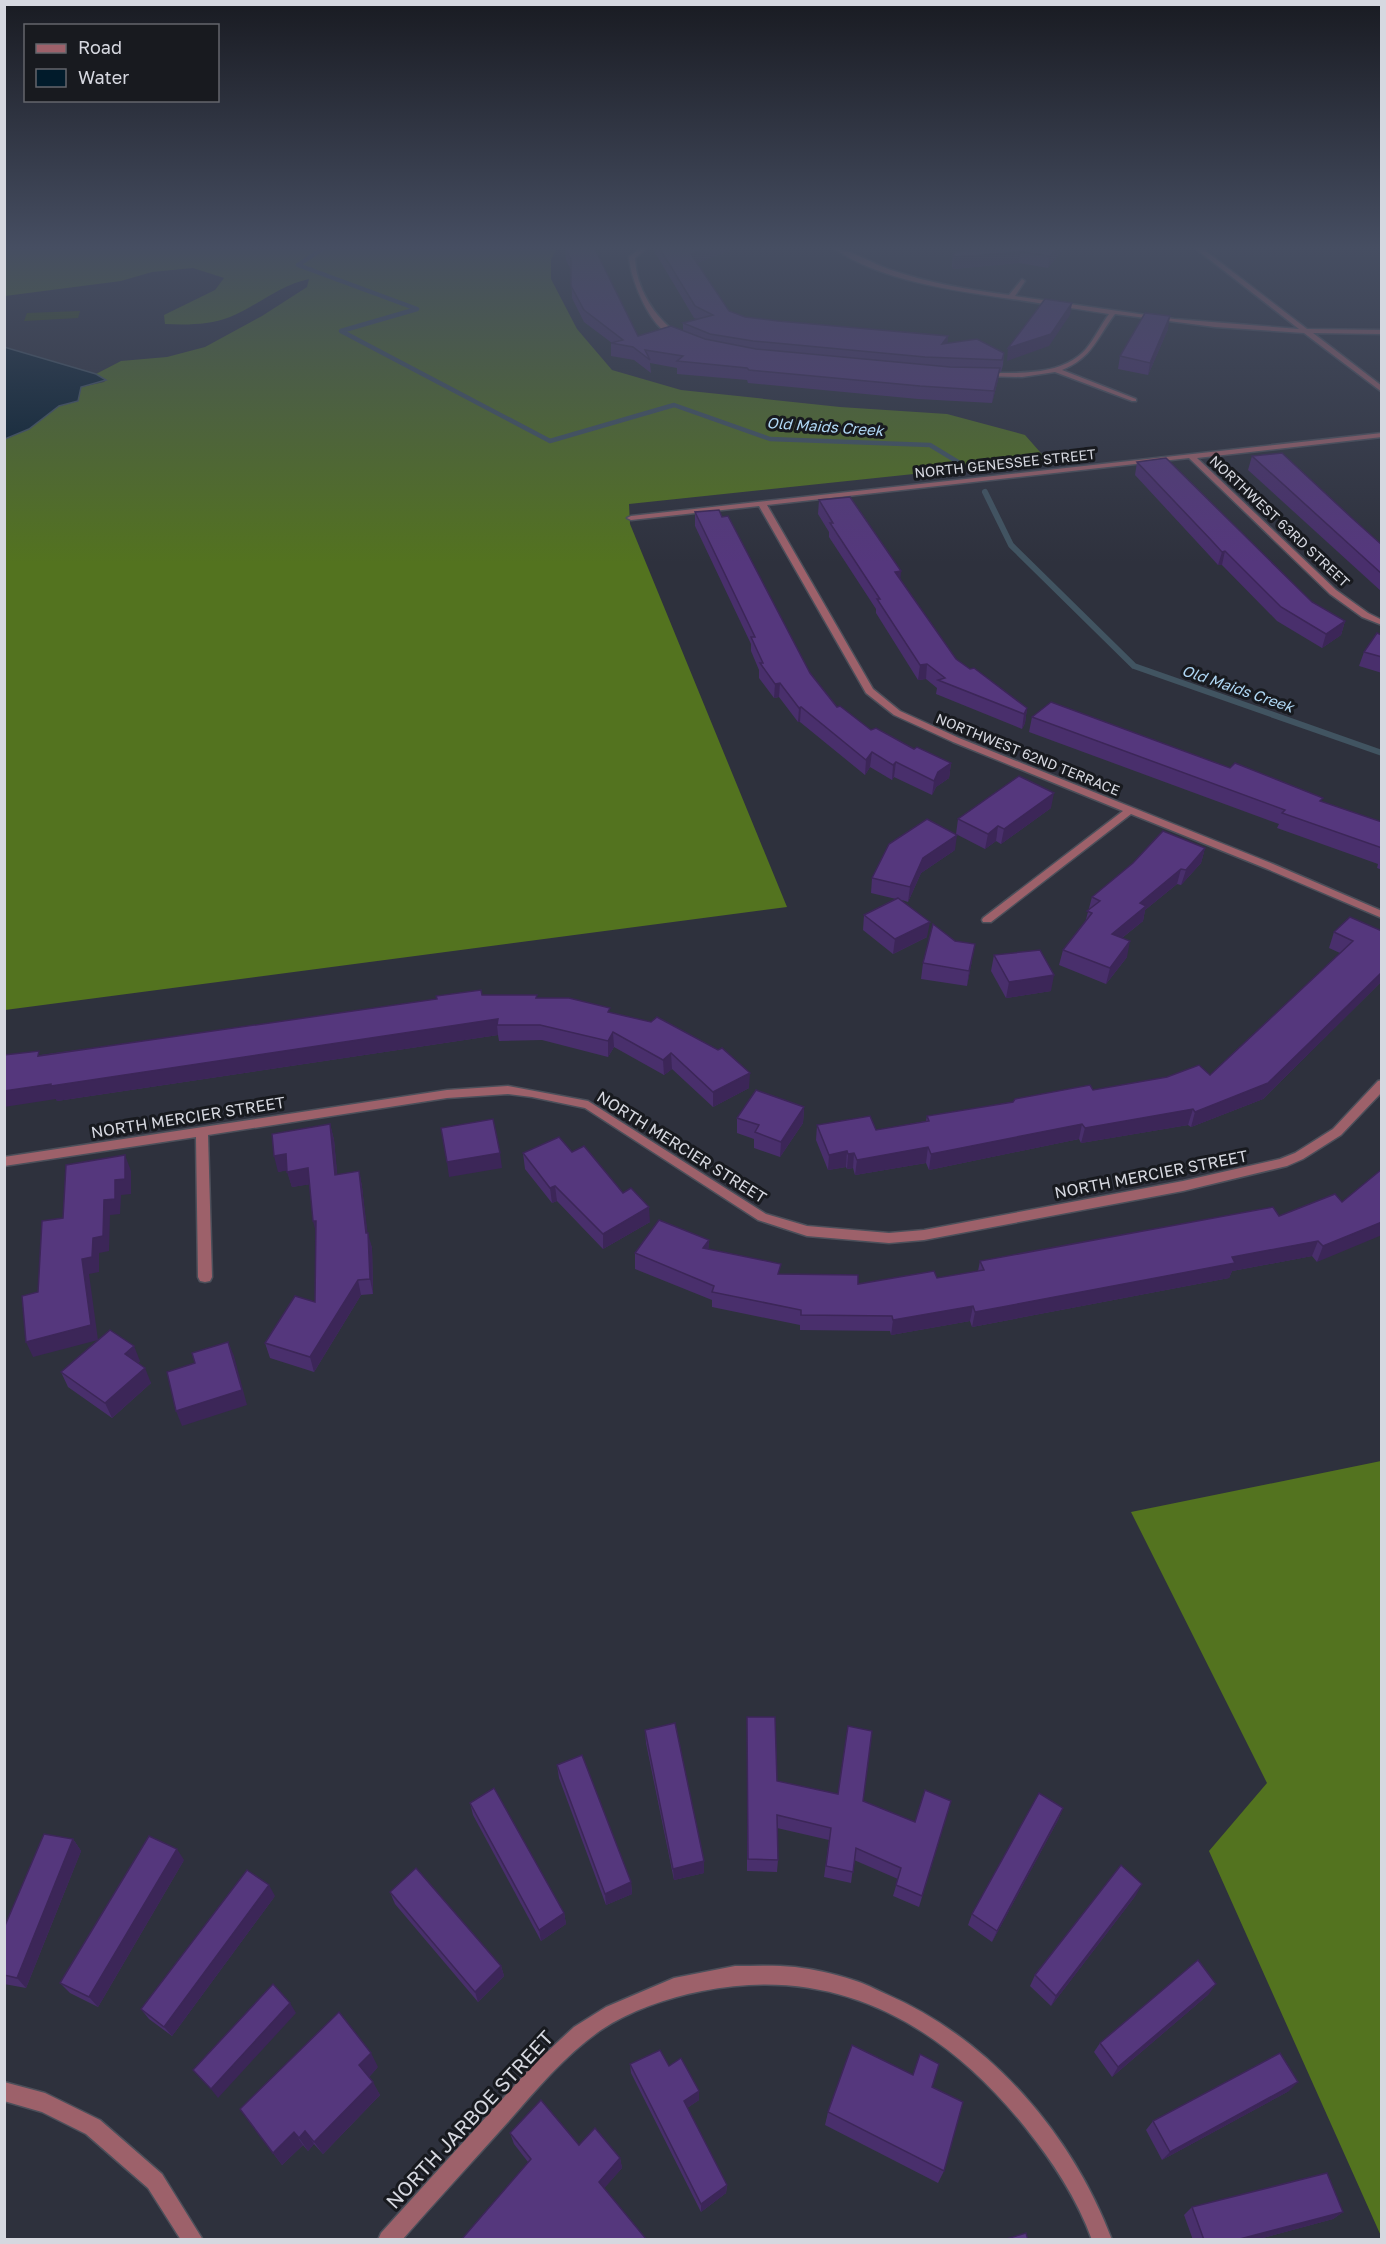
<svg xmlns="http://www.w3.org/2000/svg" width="1386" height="2244" viewBox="0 0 1386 2244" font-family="'Golos Text',sans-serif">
	<rect width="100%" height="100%" fill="#2e313d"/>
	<path fill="#394f14" d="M80 311 78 318 24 321 27 313Z"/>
	<g fill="#53731f">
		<path d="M5 249H557L551 259V279L577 329 612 370 681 390 840 407 947 414 1025 435 1047 460 629 504 630 524 787 907 5 1010V439L29 429 59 406 78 401 81 387 104 382 106 380 96 374 121 361 167 357 205 347 262 316 307 287 309 279C280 285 257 306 230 317 209 325 187 325 165 324L164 315 215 290 224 278 193 268 152 272 121 281 5 296Z"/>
		<path d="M1381 1461H1382L1381 2236 1209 1851 1267 1783 1131 1512Z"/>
	</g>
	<path fill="#011b2b" stroke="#415461" stroke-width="1.5" d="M4 347 96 374 106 380 81 387 78 401 59 406 29 429 5 439Z"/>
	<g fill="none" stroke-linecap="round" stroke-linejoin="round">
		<path stroke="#415461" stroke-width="4.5" d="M322 249 298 265 417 309 341 331 550 441 674 405 770 439 930 445 963 465"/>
		<path stroke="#415461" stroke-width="6" d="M985 492 1011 545 1134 666 1382 753"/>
		<g stroke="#4c4f5a" stroke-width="3">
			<g id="street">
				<path d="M639 249H646L635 258C636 288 654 317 679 335V337C653 337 630 279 629 257Z"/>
				<path d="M835 249C850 249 875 265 891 270 929 283 969 290 1009 295L1022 279 1025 281 1015 296 1174 319 1299 329 1196 249H1203L1307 329 1382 330V334L1313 333 1382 386V392L1304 333 1215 327 1115 314C1096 339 1093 357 1062 370L1136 399V401H1132L1055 372 1022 377 983 376 982 375 985 373C1019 373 1062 376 1086 349 1095 338 1101 325 1109 314 1079 309 1049 305 1019 300 963 292 882 282 835 249Z"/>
				<path d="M1382 433V437L1197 458 1336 590 1368 613 1382 620V625L1362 617 1330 594 1189 458 767 505 873 689 900 711 959 738 1273 864 1382 911V918L1265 868 1131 814 991 922H983L982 920 983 918 1123 811 953 742 894 715 866 693 759 506 631 520 627 518 631 516Z"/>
				<path d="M1382 1080V1092L1341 1135 1303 1159 1287 1166 1183 1191 924 1240 889 1243 807 1236 758 1220 585 1108 532 1097 508 1094 447 1098 208 1135 212 1277 210 1281 205 1282 200 1281 198 1277 196 1137 4 1166V1157L447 1090 508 1086 588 1101 766 1214 807 1226 889 1233 924 1230 1183 1181 1280 1159 1295 1153 1333 1129 1378 1081Z"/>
				<path d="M735 1966C755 1966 775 1965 795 1967 813 1969 835 1974 853 1980 864 1983 875 1989 886 1994 990 2039 1072 2134 1112 2240H1092C1077 2198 1052 2161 1025 2127 942 2024 836 1964 702 1991 667 1998 631 2010 601 2030 565 2055 537 2089 508 2122 473 2161 437 2200 402 2240H378L381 2233 533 2065 574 2027 606 2007 674 1978Z"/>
				<path d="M4 2082 45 2093 100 2120 162 2174 203 2240H181L148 2188 86 2134 42 2112 4 2101Z"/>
			</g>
		</g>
		<use href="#street" fill="#9d616a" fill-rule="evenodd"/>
	</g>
	<g fill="#492f6c">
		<path d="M565 249 638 336 683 331V323L697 319 694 318 653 249H734L697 263 729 311 745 317 778 321 948 336 947 343 1004 353 1003 365 1001 372H999L998 380 992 403 918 399 748 383 747 380 677 374V368L650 363 651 373 634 360 611 356V343H612L584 322 572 298 571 270 566 260Z"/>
		<path d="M965 249H1063L1048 268 1019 263 953 269 952 266 953 254Z"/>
		<path d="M1168 329 1148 375 1118 369 1120 356Z"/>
		<path d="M1252 456 1353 519 1382 545V592L1248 470Z"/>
		<path d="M1137 462 1312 602 1345 621 1341 635 1322 648 1277 621 1222 565H1218L1209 555 1135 475Z"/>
		<path d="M819 500 900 580 956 659 970 669 1027 708 1025 723 1022 729 936 694 937 688 926 679 918 680 876 613V609L829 537V532L818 514Z"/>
		<path d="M695 512 722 517 810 673 837 707 871 730 914 749 951 763 949 778 936 787 932 795 894 777 892 780 870 767 865 775 800 722H798L779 697 774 698 759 678V670L751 651V644L695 526Z"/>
		<path d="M1382 635V673L1359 666 1364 652Z"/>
		<path d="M1032 717 1322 802 1382 822V870L1377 868 1378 864 1277 828 1279 824 1029 732Z"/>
		<path d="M1051 808 1001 844 996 841 985 849 956 834 958 819Z"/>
		<path d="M1205 848 1201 863 1181 885 1177 884 1145 910 1143 921 1122 938 1127 957 1106 984 1059 965 1063 950 1085 923 1092 897Z"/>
		<path d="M955 850 921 873 908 902 902 900 927 937 893 954 863 930 864 915 896 899 871 893 872 878Z"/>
		<path d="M1382 931V981L1263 1099 1191 1127 1188 1125 1081 1143 1079 1139 929 1170 926 1163 855 1175 853 1168 847 1169 846 1167 828 1170 816 1140 817 1125 876 1130 926 1121 927 1116 1093 1090 1210 1075 1340 953 1329 948 1334 932Z"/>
		<path d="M994 955 1051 991 1006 998 991 971Z"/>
		<path d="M972 960 967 986 921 979 923 963Z"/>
		<path d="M482 995H537V998L610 1012 749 1088 713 1107 672 1069 664 1075 614 1047 608 1057 542 1040 499 1041 498 1035 57 1101 41 1055Z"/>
		<path d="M804 1107 803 1123 780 1157 754 1148V1139L737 1133V1118Z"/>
		<path d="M330 1124 334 1140 337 1175 359 1171 362 1187 367 1233 372 1248 373 1294 361 1295 314 1372 270 1358 265 1343 315 1302 316 1234 310 1184 292 1187 287 1170 278 1172Z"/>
		<path d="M572 1152 623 1193 650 1222 603 1249 557 1201 552 1203 525 1169 523 1153Z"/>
		<path d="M1382 1169 1317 1262 1312 1256 1232 1271 1229 1278 972 1327 970 1321 891 1335 890 1331 800 1330V1325L712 1307V1300L635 1269V1253L709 1240 708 1250 780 1274 858 1284 937 1278 978 1271 980 1261 1279 1216 1342 1202Z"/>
		<path d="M140 1361 138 1363 151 1383 112 1418 68 1387 61 1372Z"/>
		<path d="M747 1717 777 1781 863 1801 915 1822 951 1801 919 1907 893 1896 898 1879 854 1860 851 1883 824 1877 829 1840 777 1828 778 1860 777 1872 747 1871Z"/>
		<path d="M645 1730 704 1873 674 1880 646 1743Z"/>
		<path d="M557 1765 631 1882 632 1894 606 1905 559 1778Z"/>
		<path d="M470 1803 564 1913 566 1924 541 1941 473 1815Z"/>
		<path d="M1063 1808 1058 1820 992 1942 968 1925 972 1914Z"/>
		<path d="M73 1839 81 1851 26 1988 4 1984V1928Z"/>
		<path d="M184 1860 98 2007 70 1993 60 1983Z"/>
		<path d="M390 1892 501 1966 504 1976 478 2002 395 1904Z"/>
		<path d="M1136 1895 1051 2006 1030 1986 1035 1975Z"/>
		<path d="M275 1896 172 2036 149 2019 141 2009Z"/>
		<path d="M1209 1994 1112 2077 1094 2052 1100 2043Z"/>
		<path d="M630 2064 669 2066 699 2091V2100L687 2108 727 2185 726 2193 701 2212 631 2073Z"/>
		<path d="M378 2067 369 2077 380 2095 323 2154 314 2144 308 2151 303 2145 282 2165 273 2153Z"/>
		<path d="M932 2087 944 2171 938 2183 825 2125 828 2112Z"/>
		<path d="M1289 2091 1162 2160 1146 2130 1153 2121Z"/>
		<path d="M510 2133 579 2145 620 2158 622 2168 604 2188 528 2162 514 2144Z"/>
		<path d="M1192 2207 1343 2212 1333 2219 1255 2240H1193L1184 2215Z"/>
	</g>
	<g fill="#3c2658">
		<path d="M704 249H734L691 265V254Z"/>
		<path d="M1056 249H1063L1048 268 1050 256Z"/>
		<path d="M1021 252 1019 263 953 269 954 257Z"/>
		<path d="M1072 303 1070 315 1049 346 1007 361 1008 348Z"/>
		<path d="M1170 316 1168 329 1148 375 1150 363Z"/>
		<path d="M948 336 947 348 942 344Z"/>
		<path d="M1000 368 998 380 992 403 994 391Z"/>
		<path d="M1225 551 1222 565H1218L1222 552Z"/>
		<path d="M901 571 900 585 895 572Z"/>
		<path d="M1345 621 1341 635 1322 648 1326 634Z"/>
		<path d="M927 664 926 679 918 680 920 665Z"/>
		<path d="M780 683 779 697 774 698 775 684Z"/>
		<path d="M801 707 800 722H798L799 708Z"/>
		<path d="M1027 708 1025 723 1022 729 1024 714Z"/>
		<path d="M872 752 870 767 865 775 866 760Z"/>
		<path d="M896 762 894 777 892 780 893 765Z"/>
		<path d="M951 763 949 778 936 787 932 795 934 781 938 772Z"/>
		<path d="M1054 793 1051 808 1001 844 1004 829Z"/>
		<path d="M998 826 996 841 985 849 988 834Z"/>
		<path d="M957 835 955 850 921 873 908 902 910 887 923 858Z"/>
		<path d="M1205 848 1201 863 1181 885 1186 870Z"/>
		<path d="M1181 869 1177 884 1145 910 1143 921 1108 949 1112 934 1140 903Z"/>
		<path d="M930 922 927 937 893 954 895 939Z"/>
		<path d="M1130 941 1127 957 1106 984 1110 968Z"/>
		<path d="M975 944 972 960 967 986 969 971Z"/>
		<path d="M1382 972V981L1263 1099 1191 1127 1195 1112Z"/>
		<path d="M1054 975 1051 991 1006 998 1009 982Z"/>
		<path d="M498 1019 497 1025 498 1035 57 1101 56 1099 4 1107V1091Z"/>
		<path d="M613 1032 614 1047 608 1057V1041Z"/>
		<path d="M671 1053 672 1069 664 1075 663 1060Z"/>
		<path d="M750 1073 749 1088 713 1107V1092Z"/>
		<path d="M804 1107 803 1123 780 1157 781 1142Z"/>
		<path d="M1193 1109 1188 1125 1081 1143 1085 1128Z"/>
		<path d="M330 1124 334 1140 339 1191 335 1175Z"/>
		<path d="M1082 1124 1079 1139 929 1170 931 1154Z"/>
		<path d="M928 1147 926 1163 855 1175 857 1160Z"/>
		<path d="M847 1151 846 1167 828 1170 829 1155Z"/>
		<path d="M500 1153 502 1168 449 1177 447 1162Z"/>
		<path d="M854 1153 853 1168 847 1169 848 1154Z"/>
		<path d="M286 1154 290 1170 278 1172 274 1156Z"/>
		<path d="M125 1155 131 1171V1194L121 1195 120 1214 110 1215 109 1251 99 1253V1272L89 1274 98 1340 33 1357 26 1342 82 1259 93 1238 104 1200 115 1180Z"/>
		<path d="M308 1168 312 1184 292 1187 287 1172Z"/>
		<path d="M359 1171 362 1187 369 1244 368 1233 372 1248 373 1294 370 1279 366 1233Z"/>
		<path d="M555 1186 557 1201 552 1203 550 1188Z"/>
		<path d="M649 1207 650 1222 603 1249V1234Z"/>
		<path d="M313 1221H316L317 1237Z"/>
		<path d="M1382 1222V1235L1317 1262 1323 1246Z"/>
		<path d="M709 1240 708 1255 703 1248Z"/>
		<path d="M1318 1241 1312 1256 1232 1271 1229 1278 972 1327 975 1312 1232 1257Z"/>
		<path d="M358 1280 361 1295 314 1372 310 1357Z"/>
		<path d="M973 1306 970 1321 891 1335 893 1320Z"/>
		<path d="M228 1342 234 1356 247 1405 182 1426 176 1411Z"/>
		<path d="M134 1346 140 1361 131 1369 125 1354Z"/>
		<path d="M145 1368 151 1383 112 1418 105 1403Z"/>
		<path d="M1063 1808 1058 1820 992 1942 997 1931Z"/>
		<path d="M73 1839 81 1851 26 1988 17 1978Z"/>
		<path d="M177 1849 184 1860 98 2007 89 1997Z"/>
		<path d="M704 1861V1873L674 1880 673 1869Z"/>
		<path d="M631 1882 632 1894 606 1905 605 1894Z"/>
		<path d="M1142 1884 1136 1895 1051 2006 1056 1996Z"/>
		<path d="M269 1885 275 1896 172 2036 164 2027Z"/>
		<path d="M564 1913 566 1924 541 1941 539 1930Z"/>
		<path d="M501 1966 504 1976 478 2002 475 1992Z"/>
		<path d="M1216 1984 1209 1994 1112 2077 1118 2067Z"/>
		<path d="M290 2003 296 2013 218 2098 211 2089Z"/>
		<path d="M371 2053 378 2067 367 2079 359 2065Z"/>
		<path d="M373 2082 380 2095 323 2154 314 2142Z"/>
		<path d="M1298 2082 1289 2091 1162 2160 1170 2152Z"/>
		<path d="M699 2091V2100L684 2110V2101Z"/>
		<path d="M305 2131 314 2144 308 2151 299 2138Z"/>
		<path d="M294 2132 303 2145 282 2165 273 2153Z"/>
		<path d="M620 2158 622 2168 601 2192 599 2182Z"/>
		<path d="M727 2185 726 2193 701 2212V2204Z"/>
		<path d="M1343 2212 1333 2219 1255 2240H1236Z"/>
	</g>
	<g fill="#55377d" stroke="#3c2658" stroke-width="1.5">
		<path d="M565 249H595L638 336 671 326 705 339 756 349 950 367 1000 368 994 391 920 386 749 370 747 368 677 361 683 356 645 350 650 360 633 347 611 343 623 340 584 310 571 286V259Z"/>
		<path d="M660 249H704L691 254 729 311 745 317 778 321 948 336 942 344 977 339 1004 353 1002 360 925 357 753 341 710 334 683 323 713 315 695 306Z"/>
		<path d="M965 249H1056L1050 256 1021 252 954 257 953 254Z"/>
		<path d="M1045 299 1072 303 1051 334 1008 348Z"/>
		<path d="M1145 313 1170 316 1150 363 1120 356Z"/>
		<path d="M1282 453 1353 519 1382 545V574L1252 456Z"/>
		<path d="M1166 458 1312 602 1345 621 1326 634 1281 607 1225 551 1222 552 1212 541 1137 462Z"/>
		<path d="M850 497 901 571 895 572 956 659 970 669 974 668 1027 708 1024 714 938 680 945 678 927 664 920 665 877 599H880L830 523H833L819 500Z"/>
		<path d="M719 510 722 517 728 516 810 673 837 707 840 706 871 730 876 728 914 749 917 747 951 763 938 772 934 781 896 762 893 765 872 752 866 760 801 707 799 708 780 683 775 684 760 663H763L751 637H755L695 512Z"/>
		<path d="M1377 633 1382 635V657L1364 652Z"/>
		<path d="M1051 702 1230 768 1235 763 1323 798 1320 801 1382 822V848L1282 813 1285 810 1032 717Z"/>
		<path d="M1019 776 1054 793 1004 829 998 826 988 834 958 819Z"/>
		<path d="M927 819 957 835 923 858 910 887 872 878 889 844Z"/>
		<path d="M1163 831 1205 848 1186 870 1181 869 1140 903 1146 906 1112 934 1130 941 1110 968 1063 950 1092 913 1087 911 1100 901 1092 897 1133 863Z"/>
		<path d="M898 898 930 922 895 939 864 915Z"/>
		<path d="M1350 917 1382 931V972L1268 1083 1195 1112 1193 1109 1085 1128 1082 1124 931 1154 928 1147 857 1160 854 1153 848 1154 847 1151 829 1155 817 1125 870 1116 876 1130 929 1121 927 1116 1013 1102 1015 1099 1090 1085 1093 1090 1167 1077 1199 1065 1210 1075 1353 941 1334 932Z"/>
		<path d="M933 924 955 941 975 944 969 971 923 963Z"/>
		<path d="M1040 950 1054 975 1009 982 994 955Z"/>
		<path d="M481 990 482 995H537L536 998H569L610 1008 608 1012 651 1022 657 1017 718 1050 722 1048 750 1073 713 1092 671 1053 663 1060 613 1032 608 1041 540 1025H497L498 1019 51 1086V1084L4 1091V1055L39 1051 38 1056 437 999 436 996Z"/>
		<path d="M756 1090 804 1107 781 1142 755 1132 759 1125 737 1118Z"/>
		<path d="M493 1119 500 1153 447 1162 441 1128Z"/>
		<path d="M330 1124 335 1175 359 1171 366 1233H368L370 1279 358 1280 310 1357 265 1343 295 1296 315 1302 316 1221H313L308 1168 287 1172 286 1154 274 1156 272 1134Z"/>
		<path d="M559 1137 572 1152 584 1146 623 1193 631 1188 649 1207 603 1234 555 1186 550 1188 523 1153Z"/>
		<path d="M125 1155V1179L115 1180V1199L104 1200 103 1236 93 1238 92 1257 82 1259 91 1325 26 1342 22 1296 38 1292 42 1221 63 1218 66 1165Z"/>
		<path d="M1382 1169V1222L1323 1246 1318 1241 1232 1257 1235 1263 975 1312 973 1306 893 1320 892 1316 801 1315V1310L712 1292 714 1286 635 1253 659 1220 709 1240 703 1248 781 1264 778 1274 858 1275V1284L934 1271 937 1278 984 1270 980 1261 1273 1207 1279 1216 1335 1194 1342 1202Z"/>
		<path d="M110 1330 134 1346 125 1354 145 1368 105 1403 61 1372Z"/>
		<path d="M228 1342 242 1390 176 1411 167 1372 195 1363 192 1353Z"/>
		<path d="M747 1717H775L777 1781 838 1794 848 1726 872 1731 863 1801 915 1822 925 1790 951 1801 922 1896 896 1885 901 1868 856 1848 853 1872 826 1866 831 1828 777 1815 778 1860 748 1859Z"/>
		<path d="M675 1723 704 1861 673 1869 645 1730Z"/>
		<path d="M582 1755 631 1882 605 1894 557 1765Z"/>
		<path d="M494 1788 564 1913 539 1930 470 1803Z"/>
		<path d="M1039 1793 1063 1808 997 1931 972 1914Z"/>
		<path d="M44 1834 73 1839 17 1978 4 1975V1928Z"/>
		<path d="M149 1836 177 1849 89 1997 60 1983Z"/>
		<path d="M1121 1865 1142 1884 1056 1996 1035 1975Z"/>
		<path d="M416 1868 501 1966 475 1992 390 1892Z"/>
		<path d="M247 1870 269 1885 164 2027 141 2009Z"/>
		<path d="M1198 1960 1216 1984 1118 2067 1100 2043Z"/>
		<path d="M273 1984 290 2003 211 2089 193 2070Z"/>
		<path d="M339 2012 371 2053 359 2065 373 2082 314 2142 305 2131 299 2138 294 2132 273 2153 240 2109Z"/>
		<path d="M852 2045 913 2075 920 2054 939 2064 932 2087 963 2102 944 2171 828 2112Z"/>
		<path d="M660 2050 669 2066 681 2058 699 2091 684 2101 727 2185 701 2204 630 2064Z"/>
		<path d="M1280 2053 1298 2082 1170 2152 1153 2121Z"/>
		<path d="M541 2100 579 2145 595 2128 620 2158 599 2182 647 2240H461L531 2159 510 2133Z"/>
		<path d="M1327 2173 1343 2212 1236 2240H1204L1192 2207Z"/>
		<path d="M1026 2233 1028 2240H1003Z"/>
	</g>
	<linearGradient id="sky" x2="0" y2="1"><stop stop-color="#191b22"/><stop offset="0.44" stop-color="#464e62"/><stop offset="1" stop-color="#464e62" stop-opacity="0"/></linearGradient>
	<rect width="1386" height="563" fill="url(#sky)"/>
	<g text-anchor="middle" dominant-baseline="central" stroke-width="6" stroke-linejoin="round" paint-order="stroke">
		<g font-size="14" fill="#d6d8e0" stroke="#181a1f">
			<text transform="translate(1005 463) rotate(-6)">NORTH GENESSEE STREET</text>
			<text transform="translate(1280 521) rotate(43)">NORTHWEST 63RD STREET</text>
			<text transform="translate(1028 754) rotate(22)">NORTHWEST 62ND TERRACE</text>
		</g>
		<g font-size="15" font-style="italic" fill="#afd7f4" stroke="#181a1f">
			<text transform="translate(825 426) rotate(4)">Old Maids Creek</text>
			<text transform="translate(1238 688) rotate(19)">Old Maids Creek</text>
		</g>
		<g font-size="16" fill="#d6d8e0" stroke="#181a1f">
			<text transform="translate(188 1117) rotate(-9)">NORTH MERCIER STREET</text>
			<text transform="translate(682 1147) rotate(32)">NORTH MERCIER STREET</text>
			<text transform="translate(1151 1174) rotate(-11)">NORTH MERCIER STREET</text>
		</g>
		<g font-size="20" fill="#d6d8e0" stroke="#181a1f">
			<text transform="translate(469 2119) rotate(-47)">NORTH JARBOE STREET</text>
		</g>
	</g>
	<rect width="1386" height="2244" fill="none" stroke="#d6d8e0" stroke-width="12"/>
	<rect x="24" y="24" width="195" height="78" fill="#181a1f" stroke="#64666c" stroke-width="1.5"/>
	<rect x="36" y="44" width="30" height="9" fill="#9d616a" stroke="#64666c" stroke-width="1.5"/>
	<text x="78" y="54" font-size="18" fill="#d6d8e0">Road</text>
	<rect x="36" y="69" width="30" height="18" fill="#011b2b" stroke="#64666c" stroke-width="1.5"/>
	<text x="78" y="84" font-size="18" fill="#d6d8e0">Water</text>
</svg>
